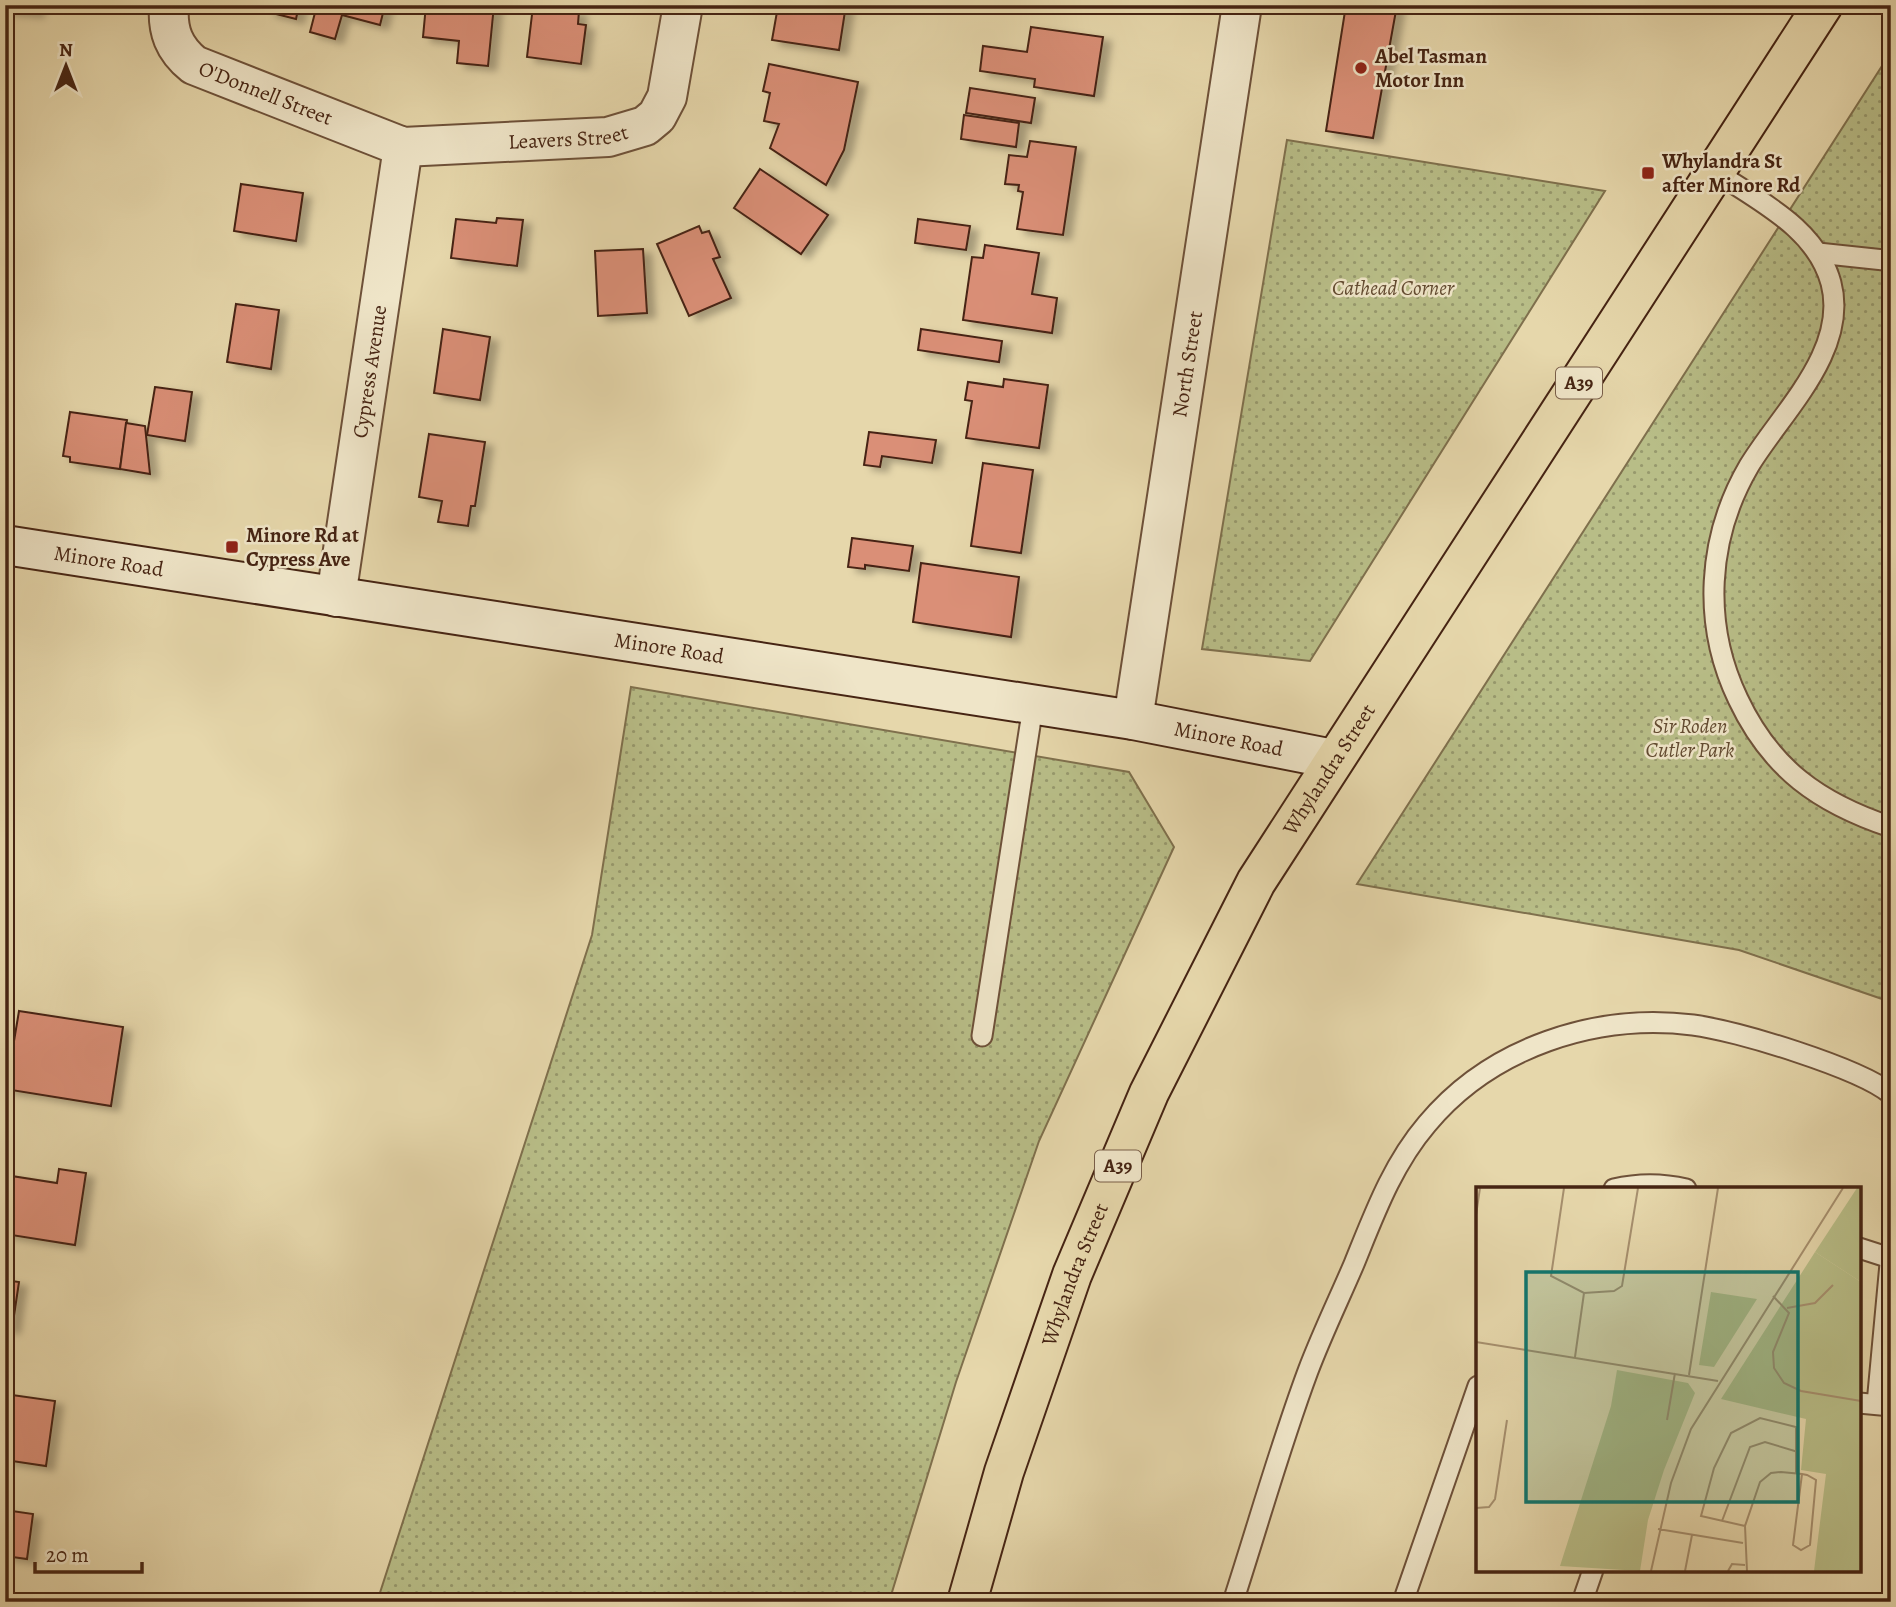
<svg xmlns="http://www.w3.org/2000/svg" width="1896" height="1607" viewBox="0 0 1896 1607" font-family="Alegreya,serif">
	<defs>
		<pattern id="park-dots" width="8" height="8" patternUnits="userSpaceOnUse" patternTransform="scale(1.75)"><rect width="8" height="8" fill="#b8bd87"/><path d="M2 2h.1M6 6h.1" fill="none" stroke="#97996d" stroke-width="1.8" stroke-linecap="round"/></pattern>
		<filter id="shadow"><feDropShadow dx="8" dy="4.5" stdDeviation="3.5" flood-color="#0004"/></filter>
	</defs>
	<rect width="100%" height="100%" fill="#e6d7ab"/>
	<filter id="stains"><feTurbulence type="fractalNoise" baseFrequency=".00286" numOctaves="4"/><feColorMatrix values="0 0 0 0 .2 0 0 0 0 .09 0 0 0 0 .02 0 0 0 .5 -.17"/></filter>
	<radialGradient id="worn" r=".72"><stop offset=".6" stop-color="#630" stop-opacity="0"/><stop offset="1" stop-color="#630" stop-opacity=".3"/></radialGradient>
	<g fill="url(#park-dots)" stroke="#7f704d" stroke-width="2">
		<path d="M1891 52V1002L1739 950 1357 884Z"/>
		<path d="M1287 140 1605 191 1310 661 1202 649Z"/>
		<path d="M631 687 1129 772 1174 847 1039 1141 956 1382 889 1602H377L592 935Z"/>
	</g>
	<g fill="#da8f77" stroke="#462413" stroke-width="2" filter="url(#shadow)">
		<path d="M5 5H36V13L5 10Z"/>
		<path d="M268 5H299L296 19 268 12Z"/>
		<path d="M317 5H385L380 25 342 15 335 39 310 32Z"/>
		<path d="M426 5H494L488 66 457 63 459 41 423 37Z"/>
		<path d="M783 5H846L839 50 772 40 778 6Z"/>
		<path d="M1346 5H1397L1373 138 1326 131Z"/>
		<path d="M533 6 579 11 578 24 586 25 581 64 527 57Z"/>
		<path d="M1031 27 1103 37 1094 96 1034 87 1035 79 980 71 983 46 1027 52Z"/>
		<path d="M769 64 858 82 844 150 826 185 770 148 779 124 764 121 770 93 763 91Z"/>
		<path d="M970 88 1035 98 1031 123 966 113Z"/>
		<path d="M964 115 1019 123 1016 147 961 139Z"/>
		<path d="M1030 141 1076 147 1063 235 1017 229 1023 192 1018 191 1019 185 1005 184 1009 155 1027 157Z"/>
		<path d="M760 169 828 215 801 254 734 208Z"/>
		<path d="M241 184 303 193 296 241 234 231Z"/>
		<path d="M497 218 523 220 517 266 451 258 456 219 496 223Z"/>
		<path d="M918 219 970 226 966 250 915 243Z"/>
		<path d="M699 226 702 233 709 231 720 257 713 259 731 298 689 316 657 244Z"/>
		<path d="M985 245 1039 253 1032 294 1057 298 1052 333 963 320 972 257 983 258Z"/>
		<path d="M643 249 647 313 598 316 595 251Z"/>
		<path d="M236 304 279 310 271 369 227 362Z"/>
		<path d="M443 329 490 337 480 400 434 393Z"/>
		<path d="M921 329 1002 341 999 362 918 350Z"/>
		<path d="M1004 379 1048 385 1039 448 966 438 972 401 965 400 968 382 1003 387Z"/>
		<path d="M155 387 192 392 185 441 147 435Z"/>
		<path d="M70 412 127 420 120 469 70 462V457L63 456Z"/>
		<path d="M126 423 145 426 150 474 120 469Z"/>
		<path d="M869 432 936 440 932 463 882 456 880 467 864 465Z"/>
		<path d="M429 434 485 442 475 506H471L468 526 438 522 442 501 419 497Z"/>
		<path d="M983 463 1033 470 1021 553 971 546Z"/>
		<path d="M852 538 913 546 909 571 865 565V569L848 567Z"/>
		<path d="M921 563 1019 577 1011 637 913 622Z"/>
		<path d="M19 1011 123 1027 111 1106 5 1089V1039L14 1041Z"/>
		<path d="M59 1169 86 1173 75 1245 5 1234V1175L57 1183Z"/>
		<path d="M5 1280 19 1282 12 1329 5 1328Z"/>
		<path d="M5 1394 55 1401 46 1466 5 1460Z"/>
		<path d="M5 1510 33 1514 27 1559 5 1556Z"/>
	</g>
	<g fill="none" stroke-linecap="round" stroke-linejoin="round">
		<g stroke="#6e5139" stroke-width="23">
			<g id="lane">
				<path d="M1716 172C1760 202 1816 228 1831 283 1849 351 1781 413 1749 466 1707 538 1702 624 1738 699 1771 769 1819 803 1891 827"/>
				<path d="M1818 253 1884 260 1891 258"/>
				<path d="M982 1036 1033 706"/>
				<path d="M1614 1189C1639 1183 1661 1183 1686 1189"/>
				<path d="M1859 1248 1890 1258"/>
				<path d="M1859 1403 1891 1406"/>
				<path d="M1877 1404 1891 1253"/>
				<path d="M1233 1602C1258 1525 1280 1446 1308 1371 1322 1334 1339 1299 1354 1264 1374 1215 1392 1165 1427 1124 1491 1047 1596 1013 1693 1025 1735 1030 1860 1068 1891 1094"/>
				<path d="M1403 1602 1478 1386"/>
				<path d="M1582 1602 1593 1570"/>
			</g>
		</g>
		<g stroke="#6e5139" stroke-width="42">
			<g id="street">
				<path id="s1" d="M169 5C167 31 174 49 194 65L403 147 608 137 645 126 657 116 667 97 683 5"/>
				<path id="s2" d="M336 597 403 147"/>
				<path id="s3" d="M1133 720 1242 5"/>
			</g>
		</g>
		<g stroke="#462413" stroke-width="42">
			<g id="secondary">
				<path id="s4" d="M5 545 1133 720 1333 759"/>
			</g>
		</g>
		<g stroke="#462413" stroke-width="42">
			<g id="highway">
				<path id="s5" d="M967 1602 1004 1472 1072 1275 1149 1093 1256 882 1823 5"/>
			</g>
		</g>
		<use href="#lane" stroke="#efe5c8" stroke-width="19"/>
		<use href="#street" stroke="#efe5c8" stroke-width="38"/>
		<use href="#secondary" stroke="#efe5c8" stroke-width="38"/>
		<use href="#highway" stroke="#e6d7ab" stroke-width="38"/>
	</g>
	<g fill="#8f2418" stroke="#efe5c8" stroke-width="2.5">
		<circle cx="1361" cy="68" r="7"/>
		<rect x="1641" y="166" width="14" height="14" rx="3.5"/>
		<rect x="225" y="540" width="14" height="14" rx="3.5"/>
	</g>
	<g text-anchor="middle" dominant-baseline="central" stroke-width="5" stroke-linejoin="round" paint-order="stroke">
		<g fill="#efe5c8" stroke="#795e49" stroke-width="2">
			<rect x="1556" y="367.5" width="46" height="31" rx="5"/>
			<rect x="1095" y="1150.5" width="46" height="31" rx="5"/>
		</g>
		<g font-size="19" font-weight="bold" fill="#462413">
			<text x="1579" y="383">A39</text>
			<text x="1118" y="1166">A39</text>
		</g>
		<g font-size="21" font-weight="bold" fill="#462413" stroke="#efe5c8" text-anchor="start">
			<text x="1375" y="56">Abel Tasman<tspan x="1375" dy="24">Motor Inn</tspan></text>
			<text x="1662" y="161">Whylandra St<tspan x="1662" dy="24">after Minore Rd</tspan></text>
			<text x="246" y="535">Minore Rd at<tspan x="246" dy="24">Cypress Ave</tspan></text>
		</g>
		<g font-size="21" fill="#462413" stroke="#efe5c8">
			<text stroke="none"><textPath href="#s1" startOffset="145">O'Donnell Street</textPath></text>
			<text stroke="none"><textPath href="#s1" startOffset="458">Leavers Street</textPath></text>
			<text stroke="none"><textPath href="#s3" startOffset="360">North Street</textPath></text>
			<text stroke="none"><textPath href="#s2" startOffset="228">Cypress Avenue</textPath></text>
			<text stroke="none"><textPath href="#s4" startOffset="105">Minore Road</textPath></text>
			<text stroke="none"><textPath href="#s4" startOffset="672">Minore Road</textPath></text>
			<text stroke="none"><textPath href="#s4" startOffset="1239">Minore Road</textPath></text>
			<text stroke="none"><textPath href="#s5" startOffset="912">Whylandra Street</textPath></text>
			<text stroke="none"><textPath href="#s5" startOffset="345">Whylandra Street</textPath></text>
		</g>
		<g font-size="21" font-style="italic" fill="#624a30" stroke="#efe5c8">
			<text x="1393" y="288">Cathead Corner</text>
			<text x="1690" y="726">Sir Roden<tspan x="1690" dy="24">Cutler Park</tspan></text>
		</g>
	</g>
	<g transform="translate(1476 1187)">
		<rect width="385" height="385" fill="#e6d7ab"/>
		<path d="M339 65 385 95V384H338L350 287 325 283 330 232 245 212ZM235 105 281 112 238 180 223 178ZM141 183 212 196 219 206 188 283 172 333 164 384 84 379 135 219Z" fill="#b8bd87"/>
		<path d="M381 1H385V95L339 65Z" fill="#b8bd87"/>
		<path fill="none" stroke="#a68f6e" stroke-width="2" d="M88 1 75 89 108 106 138 104 146 99 162 1M0 28 4 1M297 109 313 126 297 165 298 181 308 196 325 204 385 214M311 121 339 116 357 98M0 155 242 194M99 170 108 106M213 188 242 1M191 233 199 186M0 321 13 320 19 312 31 233M246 334 274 260 289 255 322 265M269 339 225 329 238 281 255 246 284 231 320 240V286M182 342 267 356M175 384 195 296 215 242 367 1M209 384 216 348M252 384 256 377 269 378M271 384 269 339 284 295 295 286 305 285 326 287 331 288 340 293 334 358 325 363 317 358 326 287"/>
		<path fill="#0f766e" fill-opacity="0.15" stroke="#0f766e" stroke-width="3.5" d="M50 85H322V315H50Z"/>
		<rect width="385" height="385" fill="none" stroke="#462413" stroke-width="3.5"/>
	</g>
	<rect width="1896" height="1607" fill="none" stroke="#e6d7ab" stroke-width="28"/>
	<rect x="7" y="7" width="1882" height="1593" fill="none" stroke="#462413" stroke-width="3.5"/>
	<rect x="14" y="14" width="1868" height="1579" fill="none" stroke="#462413" stroke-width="2"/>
	<g transform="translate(66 66)" stroke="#efe5c8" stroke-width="5" paint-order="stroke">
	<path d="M0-5L12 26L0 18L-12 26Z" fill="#462413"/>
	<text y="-10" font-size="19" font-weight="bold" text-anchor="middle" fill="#462413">N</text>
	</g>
	<path d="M35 1562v10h107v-10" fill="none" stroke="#462413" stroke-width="3.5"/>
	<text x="46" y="1562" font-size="21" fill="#462413" stroke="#efe5c8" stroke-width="5" paint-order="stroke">20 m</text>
	<rect width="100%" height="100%" filter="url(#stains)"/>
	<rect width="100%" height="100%" fill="url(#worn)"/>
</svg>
